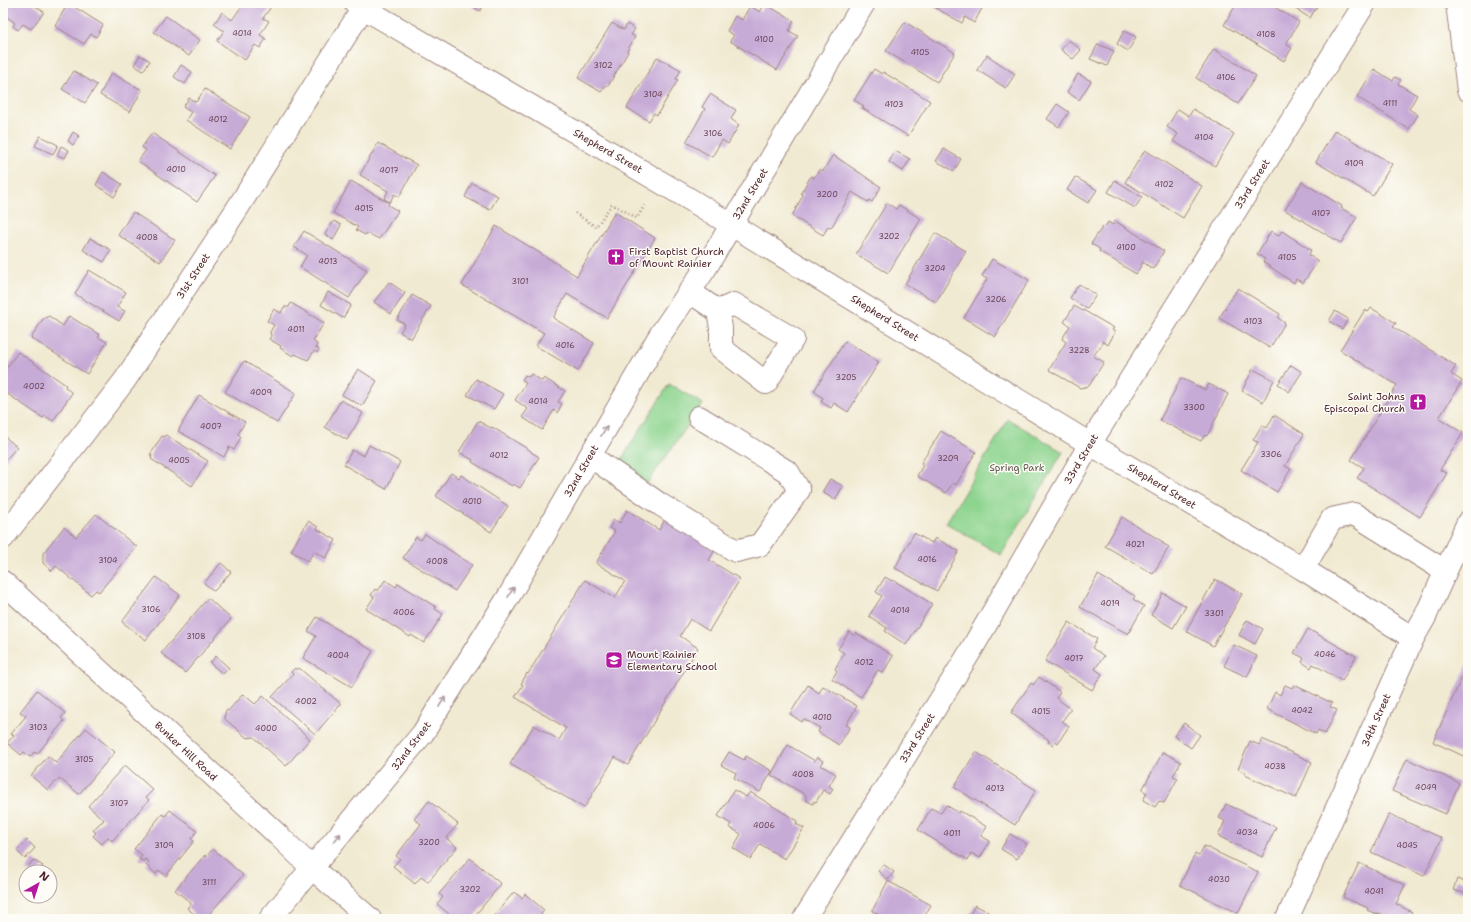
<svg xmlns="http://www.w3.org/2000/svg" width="1471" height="922" viewBox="0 0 1471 922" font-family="'Shantell Sans',sans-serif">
	<rect width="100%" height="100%" fill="#fdfcf7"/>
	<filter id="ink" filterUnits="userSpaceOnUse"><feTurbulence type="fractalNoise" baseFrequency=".025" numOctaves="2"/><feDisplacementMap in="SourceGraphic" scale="8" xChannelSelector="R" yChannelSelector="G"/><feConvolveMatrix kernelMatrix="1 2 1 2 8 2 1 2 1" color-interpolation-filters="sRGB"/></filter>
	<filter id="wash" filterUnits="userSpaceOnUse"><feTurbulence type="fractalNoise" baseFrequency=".012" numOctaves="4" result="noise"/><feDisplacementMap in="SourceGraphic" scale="16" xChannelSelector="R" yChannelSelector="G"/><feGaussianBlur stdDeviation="0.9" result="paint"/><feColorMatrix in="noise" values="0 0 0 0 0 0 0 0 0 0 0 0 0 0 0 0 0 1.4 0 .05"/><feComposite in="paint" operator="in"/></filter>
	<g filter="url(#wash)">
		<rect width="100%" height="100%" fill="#f1ead2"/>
		<g fill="#8dd48e" stroke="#6c7a5c">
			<path d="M669 384 703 404 646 485 616 468Z"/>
			<path d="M1008 419 1063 452 1001 555 946 523Z"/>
		</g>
		<g id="blocks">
			<g fill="#c7abd7">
				<path d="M3 3H31L44 12 31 29 23 24 18 30 13 26 15 23 3 14Z"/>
				<path d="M68 3 103 25 96 37 91 34 84 44 55 26Z"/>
				<path d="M244 3H271L273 4 263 18 269 21 260 35 266 39 260 48 255 45 245 60 217 41 224 31 214 24 222 12 232 20Z"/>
				<path d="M467 3H485L480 11Z"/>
				<path d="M927 3H985L974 23 965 17 962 23Z"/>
				<path d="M1237 3H1268L1299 22 1286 44 1292 48 1284 61 1224 25Z"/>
				<path d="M1286 3H1319L1310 18Z"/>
				<path d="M765 4 794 21 789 31 798 36 777 70 730 41 734 35 727 31 735 16 742 20 750 6 760 12Z"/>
				<path d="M166 16 200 40 189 56 154 32Z"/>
				<path d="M905 22 955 53 937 82 886 51Z"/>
				<path d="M612 23 624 30 627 24 635 29 631 35 635 37 627 51 628 52 608 86 606 85 601 92 578 78Z"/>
				<path d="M1124 31 1136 37 1128 51 1117 44Z"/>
				<path d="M1069 40 1081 50 1073 59 1061 50Z"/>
				<path d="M1098 44 1114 51 1107 66 1090 59Z"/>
				<path d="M1214 49 1256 76 1238 104 1196 78Z"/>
				<path d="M140 55 150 61 143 71 134 65Z"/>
				<path d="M987 55 1015 74 1006 88 977 70Z"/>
				<path d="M657 57 681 70 676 79 678 80 657 115 654 113 649 121 627 108Z"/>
				<path d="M181 65 192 72 185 84 174 77Z"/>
				<path d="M874 69 882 74 883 72 930 101 908 136 862 108 864 106 854 100Z"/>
				<path d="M1374 69 1393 81 1395 77 1401 80 1398 84 1417 95 1409 109 1418 115 1409 129 1357 97Z"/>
				<path d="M74 71 97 85 85 103 62 89Z"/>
				<path d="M111 73 142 90 130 112 100 95Z"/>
				<path d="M1078 74 1091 81 1079 100 1067 92Z"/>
				<path d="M205 89 250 117 230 149 186 120 191 112 183 107 189 98 196 102Z"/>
				<path d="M710 94 736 110 731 119 739 125 728 144 722 140 712 157 686 142 705 109 702 107Z"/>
				<path d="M1057 104 1069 112 1059 127 1047 119Z"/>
				<path d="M1178 109 1189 116 1193 109 1234 134 1215 166 1173 141 1178 134 1167 127Z"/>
				<path d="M1335 130 1392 164 1373 196 1316 162Z"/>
				<path d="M73 132 79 136 73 145 68 141Z"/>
				<path d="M152 133 215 176 197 202 138 161 146 150 142 147Z"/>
				<path d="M40 136 58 145 53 154 35 146Z"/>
				<path d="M378 143 417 165 399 197 394 194 390 202 384 199 388 191 360 175Z"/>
				<path d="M61 146 69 150 65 158 57 155Z"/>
				<path d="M944 149 961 159 954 171 936 161Z"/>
				<path d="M1145 150 1202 186 1183 218 1125 182Z"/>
				<path d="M895 151 910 159 903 171 889 162Z"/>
				<path d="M833 155 881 187 872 202 869 200 868 202 852 192 831 228 828 227 823 235 792 216 803 195 801 193 811 176 814 178 820 169 823 171Z"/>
				<path d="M103 172 122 184 114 197 96 185Z"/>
				<path d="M1075 177 1097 190 1088 203 1067 190Z"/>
				<path d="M1115 180 1142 197 1135 208 1108 192Z"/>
				<path d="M351 181 389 203 388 205 398 211 379 239 367 233 365 235 356 230 358 227 333 213Z"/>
				<path d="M1302 182 1342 206 1341 208 1357 217 1341 243 1285 210Z"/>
				<path d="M472 183 498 196 490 210 465 197Z"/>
				<path d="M887 203 896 209 899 205 921 219 888 273 856 254Z"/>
				<path d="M133 212 175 240 160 262 118 235Z"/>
				<path d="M615 212 655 238 607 318 567 294 553 318 594 343 578 371 536 346 544 333 462 285 496 226 577 276Z"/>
				<path d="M334 221 341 225 333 240 325 234Z"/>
				<path d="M1115 221 1164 251 1153 269 1143 262 1136 274 1099 251 1100 249 1091 244 1103 226 1105 227 1108 222 1113 225Z"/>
				<path d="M304 231 367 270 349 298 300 267 307 255 294 247Z"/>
				<path d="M1271 231 1278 236 1282 231 1311 250 1309 255 1318 261 1303 283 1296 279 1294 283 1263 262 1265 259 1257 254Z"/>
				<path d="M935 233 966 251 936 302 905 284Z"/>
				<path d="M90 238 111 250 104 262 83 250Z"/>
				<path d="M992 259 1029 280 995 337 964 318 987 279 982 276Z"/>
				<path d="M89 270 126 292 117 307 125 311 119 321 75 294Z"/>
				<path d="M389 282 405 293 391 314 374 302Z"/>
				<path d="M1079 284 1096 295 1087 309 1070 298Z"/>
				<path d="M1238 288 1280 314 1278 318 1285 323 1270 348 1219 318Z"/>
				<path d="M328 292 351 305 343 318 321 305Z"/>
				<path d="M412 295 431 306 411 339 400 332 405 324 397 320Z"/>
				<path d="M291 303 324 323 313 341 317 344 316 348 319 349 317 353 314 351 308 360 295 354 293 356 280 348 281 346 269 339 271 336 270 332 274 325 267 321 274 309 281 313 284 307H289Z"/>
				<path d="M1074 306 1083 311V310L1114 328 1112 330 1115 332 1108 345 1102 341 1103 343 1093 356 1104 362 1089 386 1080 388 1049 370 1066 342 1062 339 1070 326 1064 322Z"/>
				<path d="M1371 308 1396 323 1393 327 1456 366 1451 374 1462 381 1439 418 1463 433 1440 470 1447 473 1420 517 1357 478 1364 468 1351 460 1397 385 1340 350 1365 310 1368 312Z"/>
				<path d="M1335 311 1348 319 1342 329 1329 321Z"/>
				<path d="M49 316 63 326 69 316 100 335 98 337 107 342 87 374 31 338 43 319Z"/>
				<path d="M845 341 879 362 848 412 834 403 831 408 821 402 823 398 814 391Z"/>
				<path d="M18 352 66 385 65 387 72 393 53 421 45 416 43 418 3 391V373Z"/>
				<path d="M244 361 296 393 277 423 225 392Z"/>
				<path d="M1291 365 1302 372 1289 392 1278 384Z"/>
				<path d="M358 369 377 381 362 406 342 395Z"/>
				<path d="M1253 369 1274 380 1263 402 1242 391Z"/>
				<path d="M531 374 542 381 544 378 565 391 558 402 562 404 557 413 554 410 542 430 522 417 528 409 515 400 526 383 522 380 525 375 529 377Z"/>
				<path d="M1181 378 1205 390 1209 384 1228 394 1207 436 1205 435 1201 441 1160 420Z"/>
				<path d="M476 379 503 394 494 409 467 395Z"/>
				<path d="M199 395 245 422 238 434 241 437 234 450 229 447 224 457 178 431Z"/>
				<path d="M341 400 363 413 347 440 325 427Z"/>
				<path d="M1274 415 1304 434 1285 466 1291 469 1277 492 1241 470 1258 442 1253 440 1262 425 1267 428Z"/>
				<path d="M478 421 491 428 492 427 531 451V452L539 457 520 488 513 484 512 486 472 462 473 460 459 452Z"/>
				<path d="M941 431 976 452 956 485 953 483 946 493 917 476 923 465 921 463Z"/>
				<path d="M3 435 17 447 3 463Z"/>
				<path d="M166 435 208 461 192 486 151 459 152 456 150 455 162 436 164 437Z"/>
				<path d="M369 445 400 462 386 489 344 465 352 450 364 456Z"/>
				<path d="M451 473 459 478 461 475 508 506 491 532 436 496Z"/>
				<path d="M830 479 843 486 835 500 822 492Z"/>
				<path d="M627 510 659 530 666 518 716 548 709 560 740 579 709 631 690 619 680 636 698 648 628 765 615 757 584 808 510 764 534 725 559 740 566 728 515 697 523 685 521 684 527 673 528 674 585 580 615 598 625 581 596 563 615 531 609 528 614 520 620 523Z"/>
				<path d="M96 514 137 547 99 592 96 590 91 595 56 566 52 571 43 563V553L64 527 76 537Z"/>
				<path d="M1122 517 1163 542 1162 543 1169 547 1153 574 1105 546Z"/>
				<path d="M308 521 318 527 317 529 336 540 326 558 314 551 308 561 291 551Z"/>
				<path d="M914 533 932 543 935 538 959 551 937 591 895 568Z"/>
				<path d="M425 534 472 565 455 591 403 558 416 537 421 540Z"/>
				<path d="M221 563 231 572 214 591 204 583Z"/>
				<path d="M1098 575 1135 596 1133 599 1144 606 1128 634 1080 607Z"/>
				<path d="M156 577 180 595 146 640 122 622Z"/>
				<path d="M885 577 892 581 893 580 932 604 906 645 885 631 887 628 869 616 882 596 876 592Z"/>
				<path d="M1215 579 1242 594 1213 646 1186 631Z"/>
				<path d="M385 580 396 587 398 583 436 607 435 609 443 614 424 643 411 635 410 637 366 609 374 597 371 595 375 589 378 591Z"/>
				<path d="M1163 593 1186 606 1173 628 1151 615Z"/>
				<path d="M208 598 231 619 185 673 161 653Z"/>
				<path d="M317 617 373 651 352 687 303 658 316 636 308 631Z"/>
				<path d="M1247 620 1263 629 1255 644 1239 635Z"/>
				<path d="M1069 622 1097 639 1092 648 1104 656 1095 669 1102 674 1092 690 1045 661Z"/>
				<path d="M1308 629 1356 656 1342 681 1313 664 1311 668 1302 662 1304 658 1294 653Z"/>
				<path d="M849 632 855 636 856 633 893 656 883 673 878 670 861 697 832 679 837 671 835 669 844 653 838 649Z"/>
				<path d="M1234 645 1257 656 1247 677 1224 666Z"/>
				<path d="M216 656 229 668 223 674 210 663Z"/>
				<path d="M1468 664V758L1433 742Z"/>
				<path d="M295 668 297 670 299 668 341 704 315 734 272 697 293 674 291 672Z"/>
				<path d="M1039 677 1060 692 1056 698 1071 709 1062 721 1069 726 1058 743 1055 741 1053 745 1048 742 1049 740 1011 713 1031 683 1033 685Z"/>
				<path d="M808 685 819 693 823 686 857 706 846 725 850 727 839 745 818 732 820 728 804 719 802 722 790 714Z"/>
				<path d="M1285 685 1292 688 1294 685 1332 703 1330 707 1337 710 1325 734 1318 730 1316 734 1267 709 1275 692 1280 695Z"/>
				<path d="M37 690 65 713 61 718 64 721 37 754 34 752 30 757 24 752 21 755 7 743 14 735 11 734 26 716 20 712Z"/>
				<path d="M243 694 255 704 263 696 310 739 286 766 254 737 247 738 224 718 226 710 228 711Z"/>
				<path d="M1184 723 1200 735 1191 748 1174 736Z"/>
				<path d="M86 728 115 752 79 794 59 778 48 790 31 776 48 756 56 763Z"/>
				<path d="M1262 739 1312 762 1296 798 1245 775 1246 773 1238 769 1250 741 1259 745Z"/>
				<path d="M788 745 815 761 817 757 823 761 820 765 836 774 829 786 833 789 830 794 823 790 816 802 814 801 813 804 806 800V795L771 775Z"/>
				<path d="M729 752 744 760 746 756 772 771 760 792 734 778 736 773 721 765Z"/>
				<path d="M976 752 1036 790 1015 825 954 787Z"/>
				<path d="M1163 752 1181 762 1173 776 1178 778 1164 803 1159 801 1155 807 1143 800 1147 793 1142 790Z"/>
				<path d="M1407 759 1459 783 1446 814 1392 791Z"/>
				<path d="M125 765 153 790 146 797 149 800 112 841 108 837 102 844 93 836 96 833 93 830 101 822H102L104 820 88 806Z"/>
				<path d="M734 790 746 797 750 792 797 821 796 824 804 828 785 859 760 844 751 859 733 848 741 834 729 827 731 824 718 816Z"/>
				<path d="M429 801 458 824 446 838 457 847 428 882 421 877 415 884 393 866 400 859 396 856 421 824 414 819Z"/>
				<path d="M1226 804 1276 827 1262 857 1218 836 1225 821 1219 818Z"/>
				<path d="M946 805 959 813 960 811 987 827 981 836 990 841 980 858 971 853 968 860 918 830 931 808 941 813Z"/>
				<path d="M170 810 197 831 191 839 194 841 166 876 159 870 156 874 146 865 149 862 145 859 143 861 139 859 142 855 134 849 162 814 165 816Z"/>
				<path d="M1389 814 1442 838 1424 876 1371 852Z"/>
				<path d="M1010 834 1027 844 1017 859 1001 849Z"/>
				<path d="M27 840 35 848 25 859 17 851Z"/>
				<path d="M1204 846 1258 872 1238 913 1180 885 1195 854 1199 856Z"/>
				<path d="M213 849 243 875 205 919H200L187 908 191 903 175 890 205 855 206 857Z"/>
				<path d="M470 858 501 884 472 919H455L437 904 443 897 439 894Z"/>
				<path d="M33 860 43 866 39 872 26 871Z"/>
				<path d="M1359 863 1405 885 1396 904 1412 912 1408 919H1385L1383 918 1384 915 1379 913 1378 915 1367 910 1368 908 1343 897Z"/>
				<path d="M883 864 894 872 888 880 878 871Z"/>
				<path d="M1457 879 1468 883V894L1453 890Z"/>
				<path d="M888 881 931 905 923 919H887L872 911Z"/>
				<path d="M514 892 522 898 525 894 544 910 540 916 544 919H491Z"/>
				<path d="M975 905 988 912 984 919 968 918Z"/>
			</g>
		</g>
	</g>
	<g filter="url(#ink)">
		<use href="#blocks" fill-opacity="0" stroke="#9e847e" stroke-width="1"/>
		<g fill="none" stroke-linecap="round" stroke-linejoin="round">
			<g stroke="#9e847e" stroke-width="24">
				<g id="minor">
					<path d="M355 3 686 197 1090 444 1303 569 1413 638"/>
					<path d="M1457 3 1468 90"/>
					<path d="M690 292 718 311 721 328V348L766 383 793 339 734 304 718 311"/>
					<path d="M590 456 661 505 736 551 760 545 799 490 788 472 699 417"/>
					<path d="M3 538 125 380 237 209 366 3"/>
					<path d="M1303 569 1332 519 1354 514 1445 571"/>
					<path d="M3 582 279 836 312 868 370 919"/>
					<path d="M270 919 423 733 509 596 660 335 705 269 864 3"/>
					<path d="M804 919 970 652 1090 444 1365 3"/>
					<path d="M1287 919 1413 638 1425 617 1468 522"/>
				</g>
			</g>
			<path stroke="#9e847e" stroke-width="2.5" stroke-dasharray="1 3" stroke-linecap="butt" d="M575 213 596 227 612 204 637 218 646 203"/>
			<use href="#minor" stroke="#fff" stroke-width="22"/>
		</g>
		<defs><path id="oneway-shaft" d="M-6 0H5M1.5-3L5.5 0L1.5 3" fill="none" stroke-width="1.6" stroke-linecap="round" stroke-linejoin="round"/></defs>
		<g stroke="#ae9aa0">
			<use href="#oneway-shaft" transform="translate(604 431) rotate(-60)"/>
			<use href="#oneway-shaft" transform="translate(511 592) rotate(-60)"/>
			<use href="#oneway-shaft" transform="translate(442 702) rotate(-58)"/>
			<use href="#oneway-shaft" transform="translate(337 838) rotate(-51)"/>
		</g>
	</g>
	<defs>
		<g id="church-square" transform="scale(0.9)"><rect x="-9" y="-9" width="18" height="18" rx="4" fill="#b5179e" stroke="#fdfcf7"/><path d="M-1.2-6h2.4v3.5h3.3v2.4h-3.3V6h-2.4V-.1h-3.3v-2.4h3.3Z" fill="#fff"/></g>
		<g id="school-square" transform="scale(0.9)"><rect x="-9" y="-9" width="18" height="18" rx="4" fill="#b5179e" stroke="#fdfcf7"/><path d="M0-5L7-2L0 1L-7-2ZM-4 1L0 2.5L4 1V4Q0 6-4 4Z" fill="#fff"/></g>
	</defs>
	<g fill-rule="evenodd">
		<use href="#church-square" x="616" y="257"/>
		<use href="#church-square" x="1418" y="402"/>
		<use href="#school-square" x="614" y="660"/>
	</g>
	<g text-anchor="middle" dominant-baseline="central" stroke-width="3" stroke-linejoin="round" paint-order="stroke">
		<g font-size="8" fill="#694256">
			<text x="242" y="33">4014</text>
			<text x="1266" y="34">4108</text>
			<text x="764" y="39">4100</text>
			<text x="920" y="52">4105</text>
			<text x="603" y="65">3102</text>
			<text x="1226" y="77">4106</text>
			<text x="653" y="94">3104</text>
			<text x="1390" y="103">4111</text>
			<text x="894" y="104">4103</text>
			<text x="218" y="119">4012</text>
			<text x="713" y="133">3106</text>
			<text x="1204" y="137">4104</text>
			<text x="1354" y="163">4109</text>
			<text x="176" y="169">4010</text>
			<text x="389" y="170">4017</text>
			<text x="1164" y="184">4102</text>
			<text x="827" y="194">3200</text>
			<text x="364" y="208">4015</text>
			<text x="1321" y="213">4107</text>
			<text x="889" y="236">3202</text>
			<text x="147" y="237">4008</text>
			<text x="1126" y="247">4100</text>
			<text x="1287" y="257">4105</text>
			<text x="328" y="261">4013</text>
			<text x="935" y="268">3204</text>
			<text x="520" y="281">3101</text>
			<text x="996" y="299">3206</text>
			<text x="1253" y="321">4103</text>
			<text x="296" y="329">4011</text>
			<text x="565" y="345">4016</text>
			<text x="1079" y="350">3228</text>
			<text x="846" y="377">3205</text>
			<text x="34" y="386">4002</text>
			<text x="261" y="392">4009</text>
			<text x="538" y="401">4014</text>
			<text x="1194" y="407">3300</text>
			<text x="211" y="426">4007</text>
			<text x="1271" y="454">3306</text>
			<text x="499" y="455">4012</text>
			<text x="948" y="458">3209</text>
			<text x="179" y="460">4005</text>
			<text x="472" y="501">4010</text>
			<text x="1135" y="544">4021</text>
			<text x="927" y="559">4016</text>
			<text x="108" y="560">3104</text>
			<text x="437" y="561">4008</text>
			<text x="1110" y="603">4019</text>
			<text x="151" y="609">3106</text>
			<text x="900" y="610">4014</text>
			<text x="404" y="612">4006</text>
			<text x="1214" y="613">3301</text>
			<text x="196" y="636">3108</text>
			<text x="1325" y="654">4046</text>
			<text x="338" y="655">4004</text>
			<text x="1074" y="658">4017</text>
			<text x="864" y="662">4012</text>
			<text x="306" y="701">4002</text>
			<text x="1302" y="710">4042</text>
			<text x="1041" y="711">4015</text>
			<text x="822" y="717">4010</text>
			<text x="38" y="727">3103</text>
			<text x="266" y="728">4000</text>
			<text x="84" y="759">3105</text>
			<text x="1275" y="766">4038</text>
			<text x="803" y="774">4008</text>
			<text x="1426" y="787">4049</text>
			<text x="995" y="788">4013</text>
			<text x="119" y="803">3107</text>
			<text x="764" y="825">4006</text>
			<text x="1247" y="832">4034</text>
			<text x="952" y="833">4011</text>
			<text x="429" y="842">3200</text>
			<text x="164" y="845">3109</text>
			<text x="1407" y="845">4045</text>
			<text x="1219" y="879">4030</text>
			<text x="209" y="882">3111</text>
			<text x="470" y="889">3202</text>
			<text x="1374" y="891">4041</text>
		</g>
		<g font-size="10" fill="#4a1f2b" stroke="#fdfcf7">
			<text transform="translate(608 151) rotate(30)">Shepherd Street</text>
			<text transform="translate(1252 184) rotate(-58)">33rd Street</text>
			<text transform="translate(750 194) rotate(-59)">32nd Street</text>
			<text transform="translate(193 276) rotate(-57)">31st Street</text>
			<text transform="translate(885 318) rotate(32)">Shepherd Street</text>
			<text transform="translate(1081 459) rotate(-59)">33rd Street</text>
			<text transform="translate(581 471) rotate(-60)">32nd Street</text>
			<text transform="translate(1162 486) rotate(31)">Shepherd Street</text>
			<text transform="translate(1376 720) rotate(-66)">34th Street</text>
			<text transform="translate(917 738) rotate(-58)">33rd Street</text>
			<text transform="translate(411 746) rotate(-53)">32nd Street</text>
			<text transform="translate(186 751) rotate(43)">Bunker Hill Road</text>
		</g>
		<g font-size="10" fill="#4a1f2b" stroke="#fdfcf7" text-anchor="start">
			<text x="629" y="251">First Baptist Church<tspan x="629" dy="12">of Mount Rainier</tspan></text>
			<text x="1405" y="396" text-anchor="end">Saint Johns<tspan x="1405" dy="12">Episcopal Church</tspan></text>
			<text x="627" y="654">Mount Rainier<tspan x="627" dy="12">Elementary School</tspan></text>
		</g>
		<g font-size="10" fill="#5e5549" stroke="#fdfcf7">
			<text x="1017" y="467">Spring Park</text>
		</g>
	</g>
	<rect width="1471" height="922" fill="none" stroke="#fdfcf7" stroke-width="16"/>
	<g transform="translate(38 884) rotate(39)"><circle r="19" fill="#fdfcf7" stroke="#b5a4a5"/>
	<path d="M0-3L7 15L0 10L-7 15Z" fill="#b5179e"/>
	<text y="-6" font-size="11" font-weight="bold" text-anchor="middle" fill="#4a1f2b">N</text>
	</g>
</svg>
